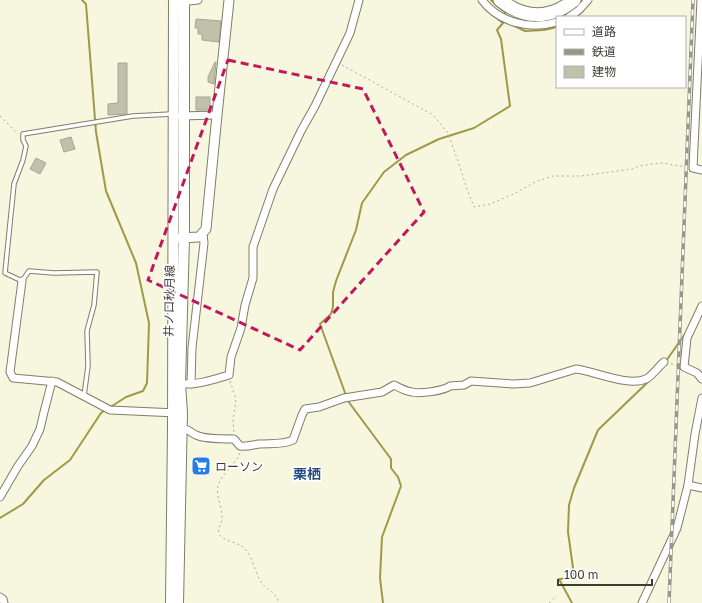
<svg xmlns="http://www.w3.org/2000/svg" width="702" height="603" viewBox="0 0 702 603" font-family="'Golos Text','Noto Sans JP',sans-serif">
	<rect width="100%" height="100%" fill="#f7f6df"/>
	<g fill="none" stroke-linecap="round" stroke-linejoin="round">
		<g stroke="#9f9a47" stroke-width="2">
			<path d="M82 0 86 4 96 132 106 191 136 263 149 323 147 383 143 391 126 397 109 408"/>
			<path d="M491 0 495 4 505 12 504 16"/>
			<path d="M576 17 582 12 585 8"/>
			<path d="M508 23 525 31 544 30 557 27"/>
			<path d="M666 361 685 334"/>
			<path d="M0 518 23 504 44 480 70 460 101 413 105 410"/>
			<path d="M383 603 380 578 382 537 401 486 398 477 391 468V459L348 401 320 324 331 314 333 307V292L336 281 356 230 362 203 384 172 406 155 439 139 474 128 510 106 501 39 497 30 503 23 494 16"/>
			<path d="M572 603 559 579 573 578 574 575 568 532 569 505 574 488 598 430 650 380"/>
		</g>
	</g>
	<g fill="#c1c0aa" stroke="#a7a691">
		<path d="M196 19 221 21 219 42 202 40V34H198V28H195Z"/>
		<path d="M215 62H216L214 84 208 82V77Z"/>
		<path d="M118 63H127V114L108 115V104L118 103Z"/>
		<rect x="196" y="97" width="14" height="13"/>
		<path d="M71 137 75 149 64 152 60 140Z"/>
		<path d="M36 158 46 163 40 174 30 169Z"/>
	</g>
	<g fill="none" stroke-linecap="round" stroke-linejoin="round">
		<g stroke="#7e7e69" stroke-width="5.5">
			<path id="service" d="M84 396 88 366 87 331 94 305 97 272 54 273 29 271 22 281 5 273 14 184 23 160 26 146 23 140V134L133 116 172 114"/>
		</g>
		<g stroke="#7e7e69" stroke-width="9">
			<g id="minor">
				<path d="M482 0C499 23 531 30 557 22"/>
				<path d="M701 0 693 168 702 170"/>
				<path d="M180 2 198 0"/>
				<path d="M569 17 579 10 588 0"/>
				<path d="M181 116 217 115"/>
				<path d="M22 281 10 372 13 378 57 382 110 410 177 413"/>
				<path d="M702 306 687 338 684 367 697 373 702 379"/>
				<path d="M180 384C198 385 212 380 229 375L231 357 241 328 245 305 253 278V247L273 189 301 131 315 106 350 33 359 0"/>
				<path d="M191 384 192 348 204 243 203 234"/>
				<path d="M179 428C191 429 187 431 196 435 203 439 225 439 234 439L240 446C247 447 252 445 259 444 271 443 283 445 293 440L302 415 305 409 319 407 344 398 382 392 394 385C400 388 405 391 412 392 420 394 443 391 450 386L464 385 471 381 513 384 530 383 576 369C594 371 628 387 646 379 652 376 658 367 664 362"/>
				<path d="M688 485 702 488"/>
				<path d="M0 497 18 466 32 446 40 429 44 412 52 381"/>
				<path d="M0 597 3 599 4 603"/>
				<path d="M642 603 677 528 688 485 695 434 702 398"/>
			</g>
		</g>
		<g stroke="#7e7e69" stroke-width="11">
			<path id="tertiary" d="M178 238 199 237 206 229 217 115 229 0"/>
		</g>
		<g stroke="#7e7e69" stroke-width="12">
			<g id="secondary">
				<path d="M171 603 173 428 174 0"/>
				<path d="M178 603 182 413 180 384 184 238V0"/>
			</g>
		</g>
		<g stroke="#7e7e69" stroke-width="15">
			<path id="motorway" d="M500 0C524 19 550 20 574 0"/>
		</g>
		<g stroke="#abaa99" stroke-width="1" stroke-dasharray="2 3" stroke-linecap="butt">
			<path d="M342 65 433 115 448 133 460 167 467 189 474 207 490 204 514 194 537 181 553 176H581L632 169 639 166 661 163 687 167"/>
			<path d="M0 116 18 134"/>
			<path d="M671 364 677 365"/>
			<path d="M230 381 236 399 233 422 234 433"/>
			<path d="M240 453C236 464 224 471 219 483 214 495 223 507 222 519 222 523 217 529 219 534 223 541 237 542 243 547 253 555 254 571 261 582 266 589 273 591 278 599L277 603"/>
			<path d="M549 603 557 596"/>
		</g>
		<use href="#service" stroke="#fff" stroke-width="3.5"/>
		<use href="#minor" stroke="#fff" stroke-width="7"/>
		<use href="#tertiary" stroke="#fff" stroke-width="9"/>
		<use href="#secondary" stroke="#fff" stroke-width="10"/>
		<use href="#motorway" stroke="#fff" stroke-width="13"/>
		<g stroke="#989787" stroke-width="3.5">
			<path id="rail" d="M669 603 693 0"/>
		</g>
		<use href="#rail" stroke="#fff" stroke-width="2" stroke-dasharray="6" stroke-linecap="butt"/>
	</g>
	<path fill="none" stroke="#c2185b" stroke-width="3" stroke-dasharray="8 5" stroke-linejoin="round" d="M228 60 363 89 424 212 300 350 148 280Z"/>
	<defs>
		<g id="supermarket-square" transform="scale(1)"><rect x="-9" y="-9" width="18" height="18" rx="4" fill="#257de7" stroke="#fff"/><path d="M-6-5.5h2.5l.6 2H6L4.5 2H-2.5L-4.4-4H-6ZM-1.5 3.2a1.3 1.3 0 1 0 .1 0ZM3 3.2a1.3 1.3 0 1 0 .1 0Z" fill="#fff"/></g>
	</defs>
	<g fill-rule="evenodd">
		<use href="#supermarket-square" x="201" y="466"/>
	</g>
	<g text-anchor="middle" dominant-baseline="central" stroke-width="3.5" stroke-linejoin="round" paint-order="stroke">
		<g font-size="12" fill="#3d3d34" stroke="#fff">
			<text transform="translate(169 301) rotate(-89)">井ノ口秋月線</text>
		</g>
		<g font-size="12" fill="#3d3d34" stroke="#fff" text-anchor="start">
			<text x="215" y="466">ローソン</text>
		</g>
		<g font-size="14" font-weight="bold" fill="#244d82" stroke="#fff">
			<text x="307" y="473">栗栖</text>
		</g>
	</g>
	<rect x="556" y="16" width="130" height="72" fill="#ffffff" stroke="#b1b1ae"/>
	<rect x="564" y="29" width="20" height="6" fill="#ffffff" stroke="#b1b1ae"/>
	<text x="592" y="36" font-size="12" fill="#3d3d34">道路</text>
	<rect x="564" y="49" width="20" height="6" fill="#989787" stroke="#b1b1ae"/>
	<text x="592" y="56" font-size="12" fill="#3d3d34">鉄道</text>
	<rect x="564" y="66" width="20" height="12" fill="#c1c0aa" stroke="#b1b1ae"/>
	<text x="592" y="76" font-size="12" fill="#3d3d34">建物</text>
	<path d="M558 579v6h94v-6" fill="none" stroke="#3d3d34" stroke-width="2"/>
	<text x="564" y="579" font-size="12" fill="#3d3d34" stroke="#ffffff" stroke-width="3" paint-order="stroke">100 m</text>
</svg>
